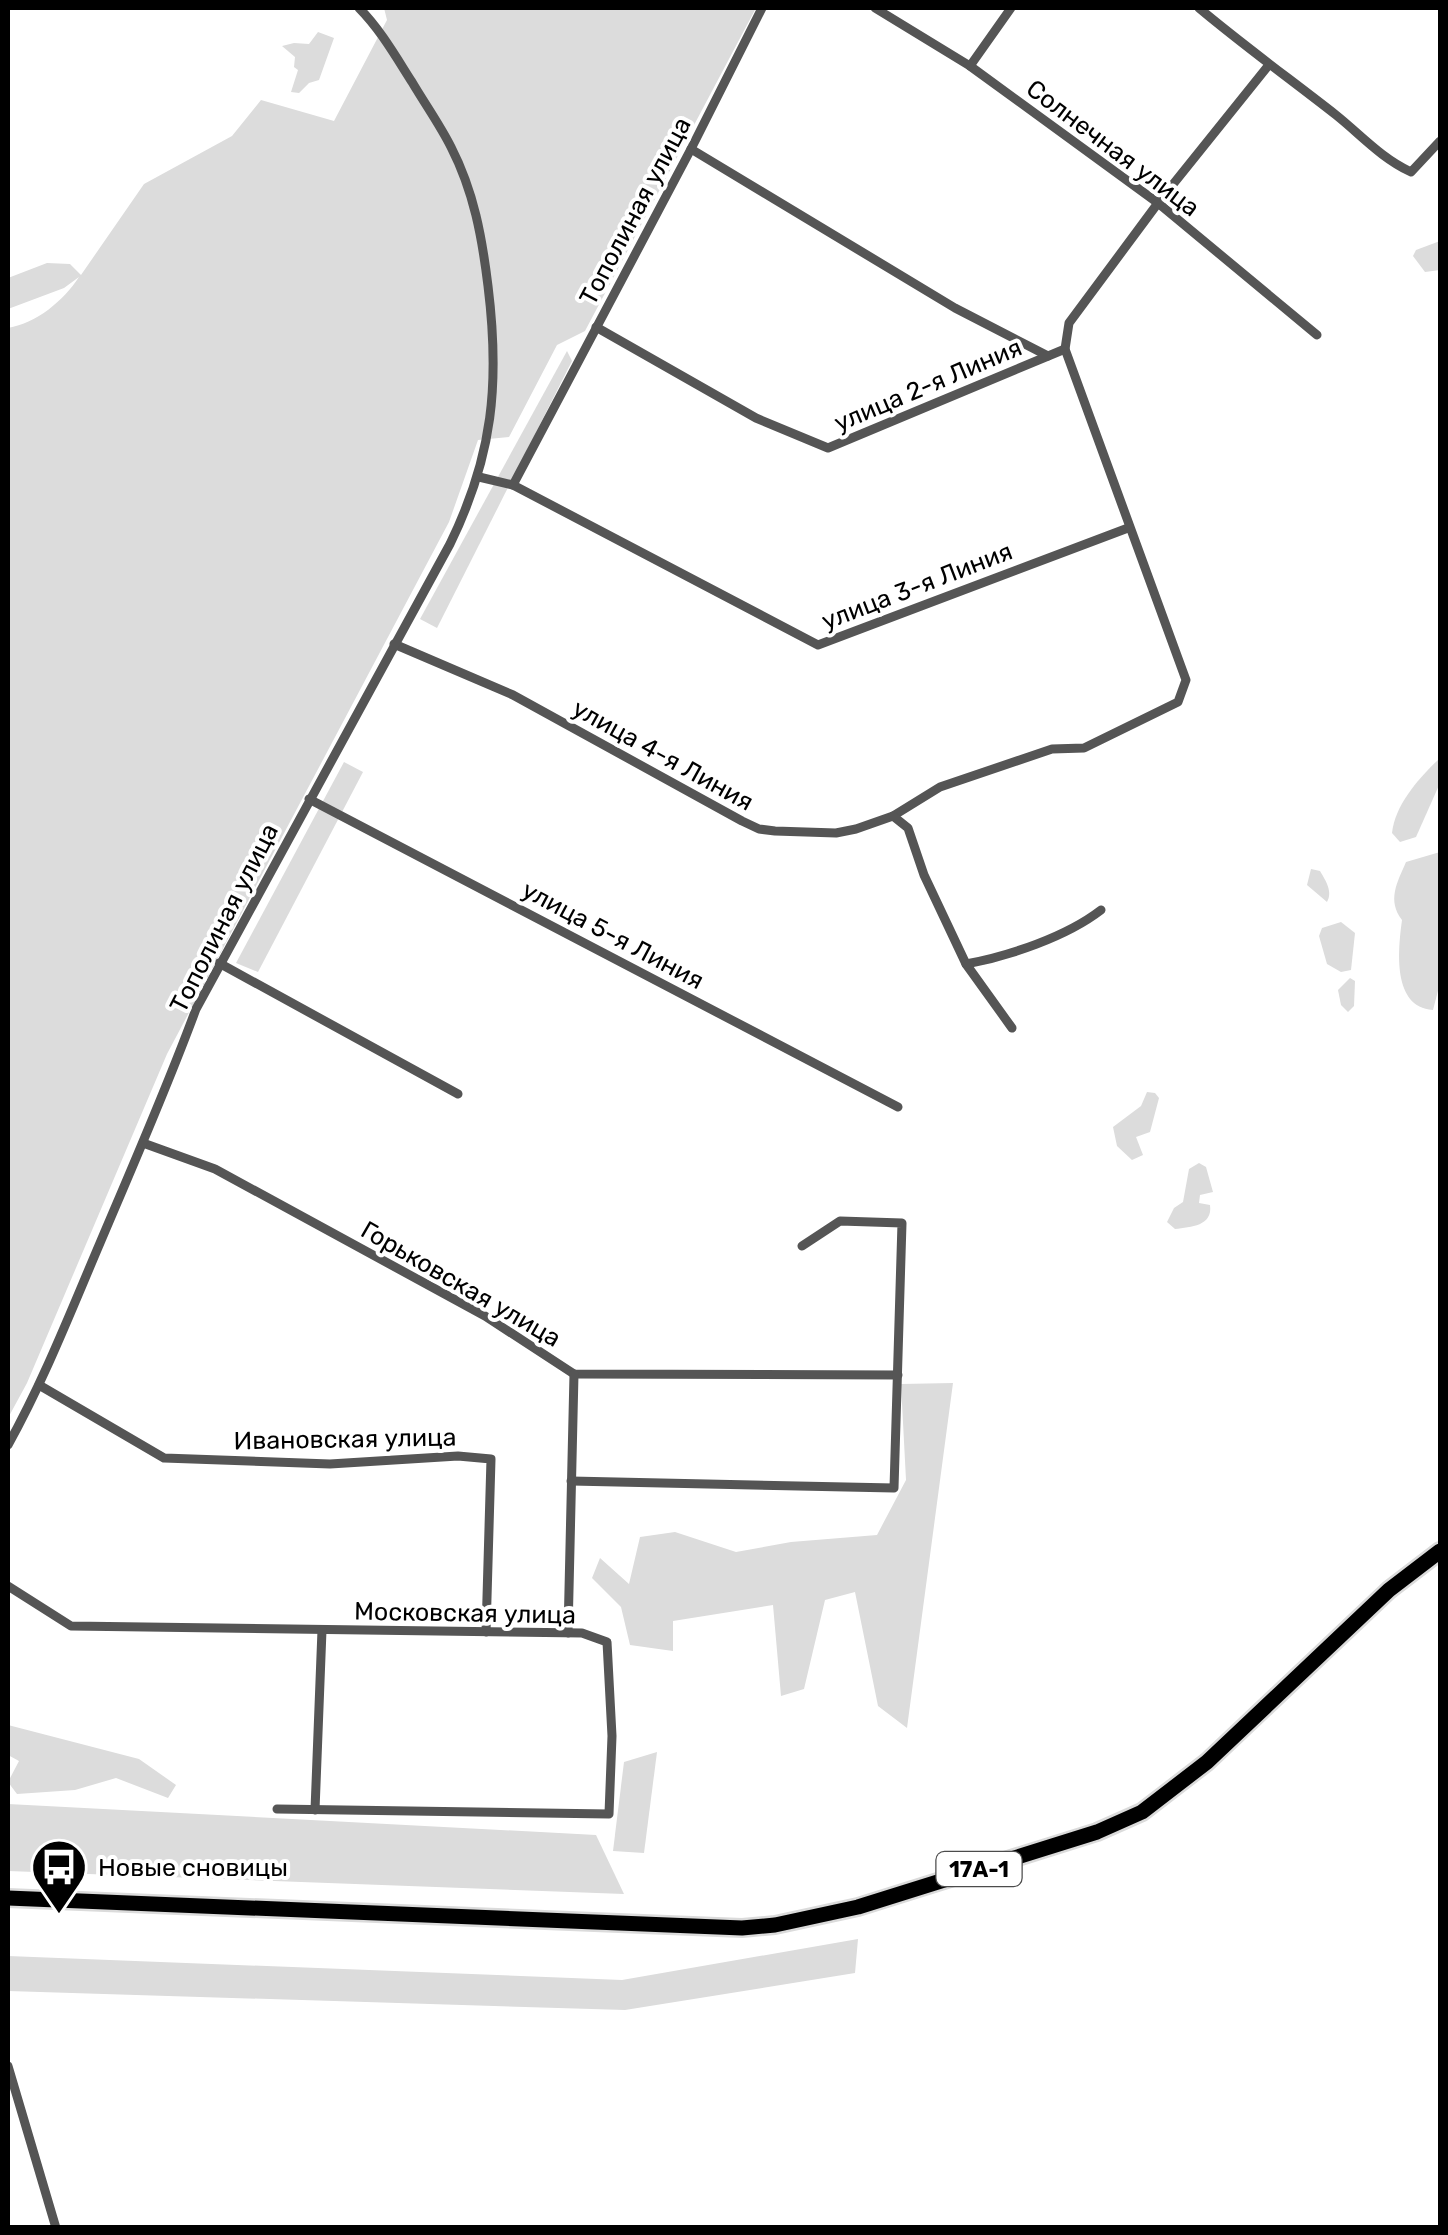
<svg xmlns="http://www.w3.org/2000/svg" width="1448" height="2235" viewBox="0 0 1448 2235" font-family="Rubik,sans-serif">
	<rect width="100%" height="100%" fill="#fff"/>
	<g fill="#dcdcdc">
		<path d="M384 8H756L585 331 557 345 509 437 478 440 449 522 167 1054 27 1383 8 1418V328C37 323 63 301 79 277L64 288 8 309V278L47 263 70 264 81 275 144 184 232 136 261 100 334 121 387 20Z"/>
		<path d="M318 32 334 38 319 80 309 83 299 93 291 92 298 70 294 67 295 57 282 46 294 43 309 44Z"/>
		<path d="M1440 241V270L1425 272 1413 256 1416 250Z"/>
		<path d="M567 351 572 361 437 628 420 619Z"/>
		<path d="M1440 758V783L1416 837 1400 842 1392 833C1395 804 1420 777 1440 758Z"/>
		<path d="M344 762 363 772 258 972 236 963Z"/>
		<path d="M1440 852V983L1433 1010C1392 1007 1398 950 1402 920 1387 900 1397 883 1406 862Z"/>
		<path d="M1311 869 1320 871C1326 881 1333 892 1327 902L1307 885Z"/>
		<path d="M1341 922 1355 933 1351 970 1341 972 1327 964 1319 936 1322 928Z"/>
		<path d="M1350 978 1355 981 1354 1006 1348 1012 1341 1005 1338 990Z"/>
		<path d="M1147 1092 1155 1093 1159 1098 1150 1132 1136 1137 1143 1155 1132 1160 1117 1146 1113 1127 1141 1106Z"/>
		<path d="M1199 1163 1206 1167 1213 1192 1200 1195 1199 1203 1210 1205C1213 1226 1191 1227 1175 1229L1167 1222 1174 1208 1183 1202 1189 1169Z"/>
		<path d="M953 1383 907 1728 878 1706 855 1592 825 1600 804 1689 781 1696 773 1605 673 1621V1651L630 1645 621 1607 592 1578 600 1558 629 1584 640 1537 675 1532 736 1552 791 1542 877 1535 906 1480 901 1384Z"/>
		<path d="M8 1725 139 1759 176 1785 168 1798 116 1778 75 1790 17 1794 8 1782 19 1761 8 1755Z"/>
		<path d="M657 1752 644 1853 613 1851 624 1762Z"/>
		<path d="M8 1804 596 1835 624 1894 8 1871Z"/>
		<path d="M858 1939 855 1973 625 2010 8 1991V1956L622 1980Z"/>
	</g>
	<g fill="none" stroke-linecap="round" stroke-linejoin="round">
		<g stroke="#dbdbdb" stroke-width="20">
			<path id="primary" d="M8 1898 742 1928 775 1925 858 1907 1097 1832 1142 1812 1207 1762 1389 1590 1440 1551"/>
		</g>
		<g stroke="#555" stroke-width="9">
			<path d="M875 8 970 66 1158 203 1317 335"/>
			<path d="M1199 8C1243 45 1290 79 1336 115 1361 135 1381 158 1411 172L1440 141"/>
			<path d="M970 66 1011 8"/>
			<path d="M691 149 955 308 1048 356"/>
			<path d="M596 327 756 418 828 448 1065 349"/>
			<path d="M479 477 513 485 818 645 1128 528"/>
			<path d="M513 485 691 149 762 8"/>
			<path d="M394 644 513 695 742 821 759 829 775 831 836 833 856 829 893 816 940 787 1052 749 1084 748 1178 702 1186 680 1065 349 1069 323 1158 203 1268 66"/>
			<path d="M309 799 898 1107"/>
			<path d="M893 816 908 828 924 875 966 964 1012 1028"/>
			<path d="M219 963 458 1094"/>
			<path d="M966 964C1009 956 1066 937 1101 910"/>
			<path d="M143 1143 215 1169 485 1316 574 1374 898 1375"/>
			<path d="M39 1385 164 1458 330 1464 458 1456 491 1459 486 1632"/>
			<path d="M8 1445C44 1380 71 1311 100 1243 133 1165 167 1088 196 1009L450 544C493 456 500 383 488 286 482 237 474 192 451 147 440 125 425 104 412 82 396 57 380 29 359 8"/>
			<path d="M571 1481 894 1488 902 1223 840 1221 802 1246"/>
			<path d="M8 1586 71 1626 582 1633 607 1642 612 1736 609 1814 277 1809"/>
			<path d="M568 1633 574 1374"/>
			<path d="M315 1810 322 1630"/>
			<path d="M8 2066 56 2228"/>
		</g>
		<use href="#primary" stroke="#000" stroke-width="15"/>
	</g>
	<defs>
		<g id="bus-pin" transform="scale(2.875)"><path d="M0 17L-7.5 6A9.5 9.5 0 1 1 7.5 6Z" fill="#000" stroke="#fff"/><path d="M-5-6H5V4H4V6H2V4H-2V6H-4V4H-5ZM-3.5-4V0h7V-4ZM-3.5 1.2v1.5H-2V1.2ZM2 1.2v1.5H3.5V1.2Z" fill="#fff"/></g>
	</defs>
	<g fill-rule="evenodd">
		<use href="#bus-pin" x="59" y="1867"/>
	</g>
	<g text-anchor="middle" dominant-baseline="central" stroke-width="8" stroke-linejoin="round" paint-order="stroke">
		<rect fill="#fff" stroke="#4c4c4c" stroke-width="2.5" x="936.5" y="1852" width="85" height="34" rx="8"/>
		<g font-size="22" font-weight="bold" fill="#000">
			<text x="979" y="1869">17А-1</text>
		</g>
		<g font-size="25" fill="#000" stroke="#fff">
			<text transform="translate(1113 148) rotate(37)">Солнечная улица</text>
			<text transform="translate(635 211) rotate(-62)">Тополиная улица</text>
			<text transform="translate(928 385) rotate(-23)">улица 2-я Линия</text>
			<text transform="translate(917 586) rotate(-21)">улица 3-я Линия</text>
			<text transform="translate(663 755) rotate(29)">улица 4-я Линия</text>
			<text transform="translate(224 918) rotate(-63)">Тополиная улица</text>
			<text transform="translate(613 935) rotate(28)">улица 5-я Линия</text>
			<text transform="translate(461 1284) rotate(30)">Горьковская улица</text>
			<text transform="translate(345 1439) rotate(-1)">Ивановская улица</text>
			<text transform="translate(465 1613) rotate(1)">Московская улица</text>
		</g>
		<g font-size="25" fill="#000" stroke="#fff" text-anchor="start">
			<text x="98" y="1867">Новые сновицы</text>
		</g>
	</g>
	<rect width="1448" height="2235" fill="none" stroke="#000000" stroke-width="20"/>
</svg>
